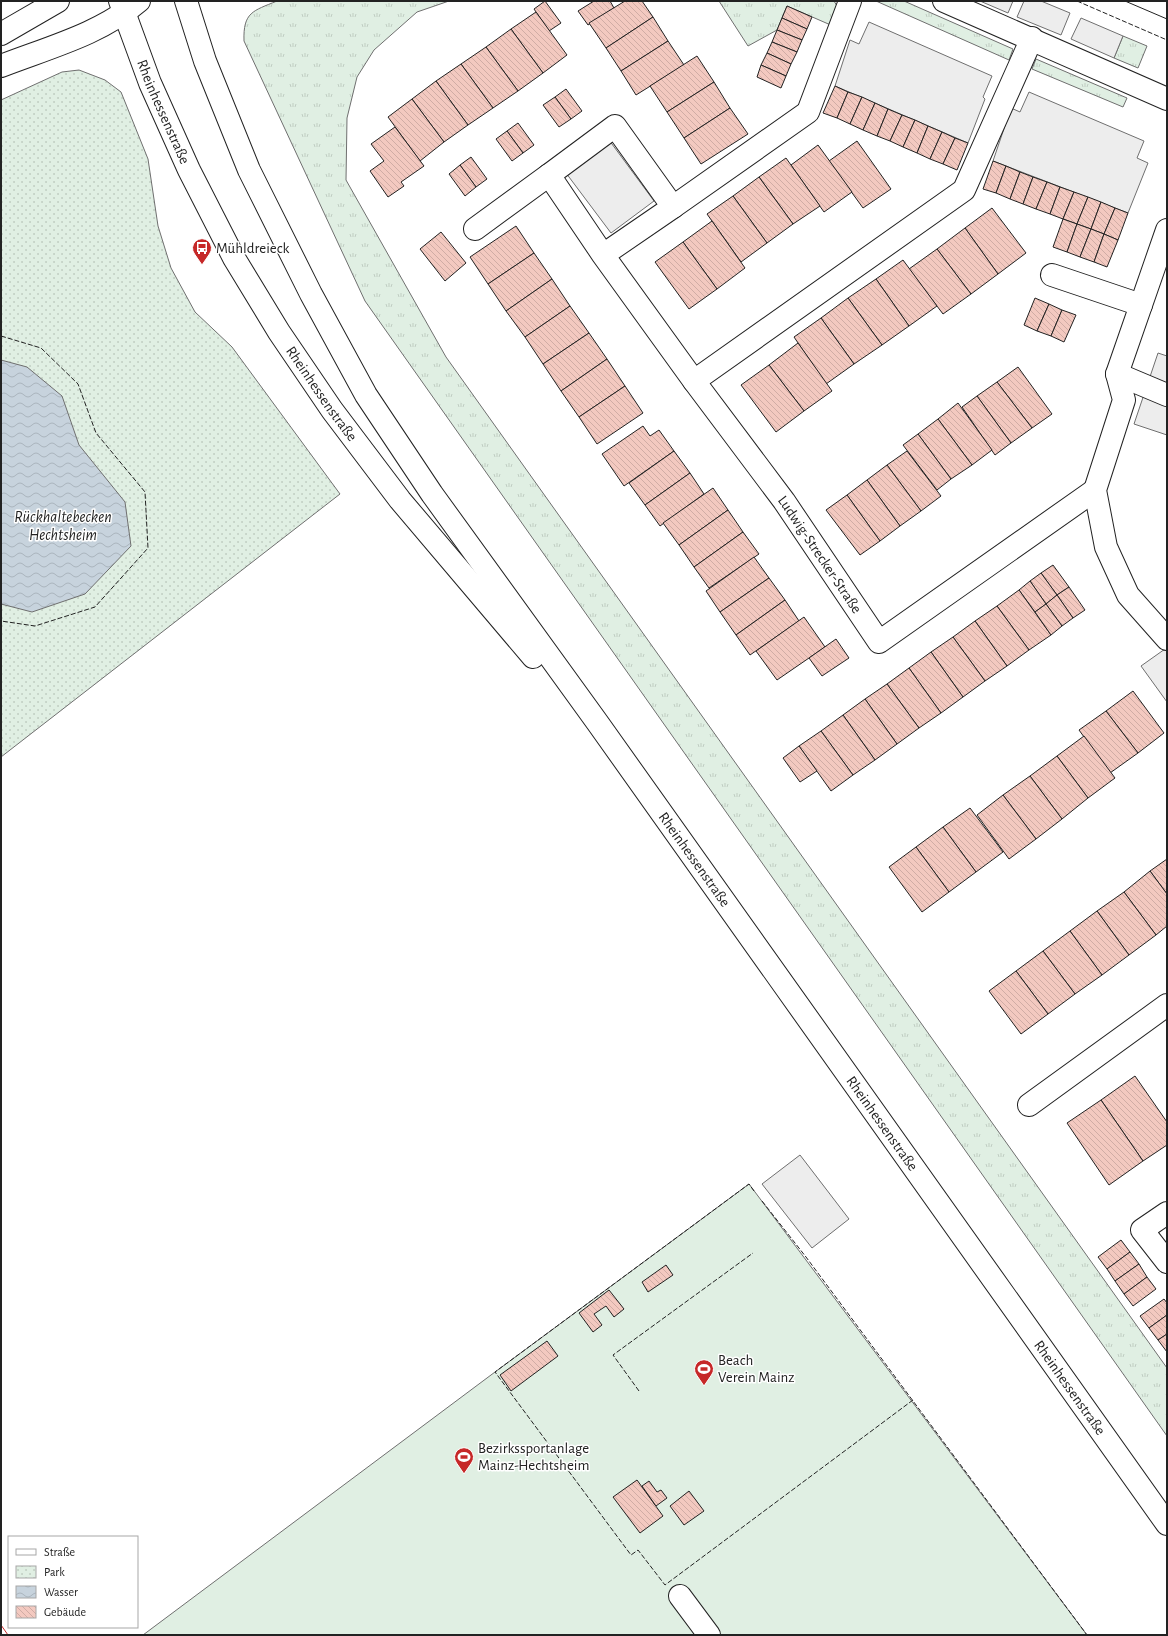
<svg xmlns="http://www.w3.org/2000/svg" width="1168" height="1636" viewBox="0 0 1168 1636" font-family="'Alegreya Sans',sans-serif">
	<defs>
		<pattern id="grass-tufts" width="24" height="20" patternUnits="userSpaceOnUse"><rect width="24" height="20" fill="#e0efe3"/><path d="M3 7l-1-3M5 7V3M7 7l1-3M15 17l-1-3M17 17v-4M19 17l1-3" fill="none" stroke="#c0cdc2"/></pattern>
		<pattern id="park-dots" width="8" height="8" patternUnits="userSpaceOnUse"><rect width="8" height="8" fill="#e0efe3"/><path d="M2 2h.1M6 6h.1" fill="none" stroke="#c0cdc2" stroke-width="1.8" stroke-linecap="round"/></pattern>
		<pattern id="water-waves" width="16" height="10" patternUnits="userSpaceOnUse"><rect width="16" height="10" fill="#c7d3dd"/><path d="M0 5q4-4 8 0t8 0" fill="none" stroke="#abb5bd"/></pattern>
		<pattern id="building-back-hatch" width="6" height="6" patternUnits="userSpaceOnUse"><rect width="6" height="6" fill="#f3c9c0"/><path d="M-1 5l2 2M0 0l6 6M5-1l2 2" fill="none" stroke="#d0aca5"/></pattern>
	</defs>
	<rect width="100%" height="100%" fill="#fff"/>
	<g fill="url(#grass-tufts)" stroke="#6f6f6f">
		<path d="M277 1H449L417 12 374 50 357 77 347 118 346 180 446 357 1167 1368V1436L365 301 244 41C243 12 253 11 277 1Z"/>
		<path d="M719 1H834L840 11 833 26 787 6 777 30 748 46Z"/>
		<path d="M876 1H904L1013 49 1009 60Z"/>
		<path d="M1123 36 1147 46 1138 68 1114 58Z"/>
		<path d="M1036 59 1127 98 1123 107 1032 69Z"/>
	</g>
	<path fill="url(#park-dots)" stroke="#6f6f6f" d="M79 70 105 80 121 92 148 159 158 226 171 268 195 312 232 347 340 494 1 757V100L62 72Z"/>
	<path fill="#e0efe3" stroke="#6f6f6f" d="M749 1184 1087 1635H143L495 1372Z"/>
	<g fill="#ededed" stroke="#6f6f6f">
		<path d="M980 1H1013L1008 13Z"/>
		<path d="M1024 1H1041L1070 13 1061 35 1017 17Z"/>
		<path d="M1081 18 1123 36 1114 58 1071 39Z"/>
		<path d="M869 22 992 76 983 97 985 99 968 143 835 86 850 40 859 44Z"/>
		<path d="M1029 92 1144 141 1137 158 1148 163 1128 213 993 161 1011 108 1020 112Z"/>
		<path d="M609 140 654 201 611 233 566 173Z"/>
		<path d="M1158 353 1167 356V435L1134 424Z"/>
		<path d="M1165 649 1167 651V702L1141 666Z"/>
		<path d="M800 1155 849 1219 812 1248 762 1184Z"/>
	</g>
	<path fill="url(#water-waves)" stroke="#6f6f6f" d="M1 360 27 367 62 396 79 445 125 502 131 546 85 594 32 612 1 604Z"/>
	<g fill="url(#building-back-hatch)" stroke="#222">
		<path d="M545 1 561 23 549 31 534 9Z"/>
		<path d="M594 1H610L614 8 588 25 578 11Z"/>
		<path d="M625 1H642L653 17 606 48 589 23Z"/>
		<path d="M787 6 812 17 807 29 782 18Z"/>
		<path d="M536 12 567 55 543 73 511 29Z"/>
		<path d="M653 17 668 41 621 71 606 48Z"/>
		<path d="M782 18 807 29 802 40 777 30Z"/>
		<path d="M511 29 543 73 518 91 486 47Z"/>
		<path d="M777 30 802 40 797 52 772 42Z"/>
		<path d="M668 41 684 65 636 95 621 71Z"/>
		<path d="M772 42 797 52 791 64 767 53Z"/>
		<path d="M486 47 518 91 493 108 461 64Z"/>
		<path d="M767 53 791 64 786 76 761 65Z"/>
		<path d="M697 56 714 82 667 112 650 86Z"/>
		<path d="M461 64 493 108 468 125 436 81Z"/>
		<path d="M761 65 786 76 781 88 757 77Z"/>
		<path d="M436 81 468 125 444 142 412 99Z"/>
		<path d="M714 82 730 108 684 138 667 112Z"/>
		<path d="M835 86 848 92 837 118 823 113Z"/>
		<path d="M566 89 582 111 571 119 555 97Z"/>
		<path d="M848 92 862 97 850 124 837 118Z"/>
		<path d="M555 97 571 119 559 127 543 105Z"/>
		<path d="M862 97 875 103 863 130 850 124Z"/>
		<path d="M412 99 444 142 420 161 388 117Z"/>
		<path d="M875 103 888 109 877 136 863 130Z"/>
		<path d="M730 108 748 134 701 164 684 138Z"/>
		<path d="M888 109 902 115 890 141 877 136Z"/>
		<path d="M902 115 915 120 903 147 890 141Z"/>
		<path d="M915 120 928 126 917 153 903 147Z"/>
		<path d="M518 123 534 145 523 153 507 131Z"/>
		<path d="M928 126 942 132 930 159 917 153Z"/>
		<path d="M395 127 424 166 401 182 404 186 388 197 370 171 384 161 371 144Z"/>
		<path d="M507 131 523 153 512 161 496 139Z"/>
		<path d="M942 132 955 138 943 164 930 159Z"/>
		<path d="M955 138 968 143 957 170 943 164Z"/>
		<path d="M857 141 891 189 863 208 829 161Z"/>
		<path d="M818 145 852 192 824 212 791 165Z"/>
		<path d="M471 157 487 179 476 187 460 165Z"/>
		<path d="M786 158 820 206 793 224 759 177Z"/>
		<path d="M993 161 1006 166 996 193 983 189Z"/>
		<path d="M460 165 476 187 465 196 449 174Z"/>
		<path d="M1006 166 1020 172 1010 199 996 193Z"/>
		<path d="M1020 172 1033 177 1023 204 1010 199Z"/>
		<path d="M759 177 793 224 767 243 733 196Z"/>
		<path d="M1033 177 1047 182 1036 209 1023 204Z"/>
		<path d="M1047 182 1060 187 1050 214 1036 209Z"/>
		<path d="M1060 187 1074 192 1063 219 1050 214Z"/>
		<path d="M1074 192 1088 197 1077 224 1063 219Z"/>
		<path d="M733 196 767 243 741 262 707 214Z"/>
		<path d="M1088 197 1101 202 1091 229 1077 224Z"/>
		<path d="M1101 202 1115 208 1104 234 1091 229Z"/>
		<path d="M992 208 1026 253 998 274 965 228Z"/>
		<path d="M1115 208 1128 213 1118 240 1104 234Z"/>
		<path d="M1063 219 1077 224 1067 252 1053 247Z"/>
		<path d="M712 221 745 268 717 289 683 242Z"/>
		<path d="M1077 224 1091 229 1080 257 1067 252Z"/>
		<path d="M516 226 534 253 488 284 470 257Z"/>
		<path d="M965 228 998 274 971 294 937 249Z"/>
		<path d="M1091 229 1104 234 1094 262 1080 257Z"/>
		<path d="M441 232 466 263 445 281 420 249Z"/>
		<path d="M1104 234 1118 240 1107 267 1094 262Z"/>
		<path d="M683 242 717 289 689 309 655 262Z"/>
		<path d="M937 249 971 294 943 314 909 269Z"/>
		<path d="M534 253 552 279 506 311 488 284Z"/>
		<path d="M903 260 937 306 909 326 876 279Z"/>
		<path d="M552 279 570 306 525 337 506 311Z"/>
		<path d="M876 279 909 326 882 345 848 298Z"/>
		<path d="M848 298 882 345 854 364 821 318Z"/>
		<path d="M1035 298 1049 304 1037 331 1024 325Z"/>
		<path d="M1049 304 1062 310 1051 336 1037 331Z"/>
		<path d="M570 306 589 333 543 364 525 337Z"/>
		<path d="M1062 310 1076 315 1064 342 1051 336Z"/>
		<path d="M821 318 854 364 826 384 794 337Z"/>
		<path d="M589 333 607 359 561 391 543 364Z"/>
		<path d="M798 343 832 391 804 411 769 365Z"/>
		<path d="M607 359 625 386 579 417 561 391Z"/>
		<path d="M769 365 804 411 776 432 741 385Z"/>
		<path d="M1018 367 1052 414 1032 428 997 382Z"/>
		<path d="M997 382 1032 428 1011 443 977 396Z"/>
		<path d="M625 386 643 413 597 444 579 417Z"/>
		<path d="M977 396 1011 443 995 455 962 407Z"/>
		<path d="M958 403 992 450 972 465 938 419Z"/>
		<path d="M938 419 972 465 951 479 918 434Z"/>
		<path d="M643 426 650 436 659 430 674 451 624 486 602 454Z"/>
		<path d="M918 434 951 479 937 490 903 445Z"/>
		<path d="M674 451 690 473 645 505 629 483Z"/>
		<path d="M907 451 941 496 921 511 887 465Z"/>
		<path d="M887 465 921 511 900 526 867 480Z"/>
		<path d="M690 473 704 494 660 526 645 505Z"/>
		<path d="M867 480 900 526 880 541 847 495Z"/>
		<path d="M713 488 728 510 679 545 663 523Z"/>
		<path d="M847 495 880 541 860 555 826 510Z"/>
		<path d="M728 510 743 532 694 567 679 545Z"/>
		<path d="M743 532 759 554 709 588 694 567Z"/>
		<path d="M754 557 769 578 720 612 706 591Z"/>
		<path d="M1053 565 1069 587 1057 595 1041 573Z"/>
		<path d="M1041 573 1057 595 1046 604 1030 581Z"/>
		<path d="M769 578 785 600 736 635 720 612Z"/>
		<path d="M1030 581 1046 604 1035 612 1019 590Z"/>
		<path d="M1069 587 1085 610 1073 618 1057 595Z"/>
		<path d="M1019 590 1051 635 1029 650 997 606Z"/>
		<path d="M1057 595 1073 618 1062 626 1046 604Z"/>
		<path d="M785 600 799 621 750 655 736 635Z"/>
		<path d="M1046 604 1062 626 1051 635 1035 612Z"/>
		<path d="M997 606 1029 650 1007 666 975 621Z"/>
		<path d="M804 617 825 647 777 680 756 651Z"/>
		<path d="M975 621 1007 666 985 681 953 637Z"/>
		<path d="M953 637 985 681 963 697 931 652Z"/>
		<path d="M836 639 849 658 822 676 809 658Z"/>
		<path d="M931 652 963 697 941 713 909 668Z"/>
		<path d="M909 668 941 713 919 728 887 684Z"/>
		<path d="M887 684 919 728 897 744 865 699Z"/>
		<path d="M1133 691 1164 733 1138 753 1106 711Z"/>
		<path d="M865 699 897 744 875 760 843 715Z"/>
		<path d="M1106 711 1138 753 1110 773 1079 730Z"/>
		<path d="M843 715 875 760 853 775 821 731Z"/>
		<path d="M821 731 853 775 831 791 799 746Z"/>
		<path d="M1084 736 1115 778 1088 798 1057 756Z"/>
		<path d="M799 746 817 771 800 782 783 758Z"/>
		<path d="M1057 756 1088 798 1062 819 1030 776Z"/>
		<path d="M1030 776 1062 819 1036 839 1003 795Z"/>
		<path d="M1003 795 1036 839 1009 859 977 815Z"/>
		<path d="M970 808 1003 852 976 872 943 827Z"/>
		<path d="M943 827 976 872 949 892 916 847Z"/>
		<path d="M916 847 949 892 922 912 889 867Z"/>
		<path d="M1167 859V894L1150 871Z"/>
		<path d="M1150 871 1167 894V926L1156 935 1124 892Z"/>
		<path d="M1124 892 1156 935 1129 955 1097 911Z"/>
		<path d="M1097 911 1129 955 1102 975 1070 931Z"/>
		<path d="M1070 931 1102 975 1075 994 1043 951Z"/>
		<path d="M1043 951 1075 994 1048 1014 1016 971Z"/>
		<path d="M1016 971 1048 1014 1021 1034 989 991Z"/>
		<path d="M1135 1076 1167 1122V1145L1143 1161 1101 1100Z"/>
		<path d="M1101 1100 1143 1161 1109 1185 1067 1123Z"/>
		<path d="M1121 1240 1130 1252 1107 1269 1098 1257Z"/>
		<path d="M1130 1252 1139 1264 1115 1281 1107 1269Z"/>
		<path d="M1139 1264 1147 1277 1124 1294 1115 1281Z"/>
		<path d="M666 1265 673 1275 648 1292 642 1282Z"/>
		<path d="M1147 1277 1156 1289 1133 1306 1124 1294Z"/>
		<path d="M609 1290 624 1309 614 1317 606 1306 594 1314 602 1325 593 1332 579 1313Z"/>
		<path d="M1164 1299 1167 1303V1315L1149 1328 1140 1316Z"/>
		<path d="M1167 1315V1334L1158 1340 1149 1328Z"/>
		<path d="M1167 1334V1352L1158 1340Z"/>
		<path d="M547 1341 558 1356 511 1391 500 1375Z"/>
		<path d="M637 1480 663 1516 640 1533 613 1497Z"/>
		<path d="M649 1481 657 1492 661 1490 667 1498 656 1506 642 1486Z"/>
		<path d="M689 1491 704 1511 684 1525 670 1506Z"/>
	</g>
	<g fill="none" stroke-linecap="round" stroke-linejoin="round">
		<g stroke="#222" stroke-width="24">
			<g id="minor">
				<path d="M944 1 1167 99"/>
				<path d="M1 34 58 1"/>
				<path d="M1 66C47 48 101 34 139 1"/>
				<path d="M673 207 808 112 850 1"/>
				<path d="M475 229 549 175"/>
				<path d="M1167 230 1117 374 1124 400 1095 490 1106 547 1128 595 1167 639"/>
				<path id="s1" d="M603 255 673 207 615 126 549 175 603 255 694 381 784 501 879 642 1095 490"/>
				<path d="M1052 275 1141 305"/>
				<path d="M1117 374 1167 395"/>
				<path d="M694 381 964 190 1032 38"/>
				<path d="M1029 1105 1167 1005"/>
				<path d="M1167 1213 1142 1230 1167 1262"/>
				<path d="M680 1596 709 1635"/>
			</g>
		</g>
		<g stroke="#222" stroke-width="24">
			<g id="major">
				<path id="s2" d="M120 1 150 83 189 170 234 258 279 332 332 410 400 500 533 657"/>
				<path id="s3" d="M186 1 205 61 249 170 311 294 366 395 432 494 597 722 1167 1524"/>
			</g>
		</g>
		<use href="#minor" stroke="#fff" stroke-width="22"/>
		<use href="#major" stroke="#fff" stroke-width="22"/>
		<path stroke="#222" stroke-width="1" d="M1125 1 1167 19"/>
		<g stroke="#222" stroke-width="1" stroke-dasharray="5 2" stroke-linecap="butt">
			<path d="M1077 1 1167 40"/>
			<path d="M1 336 41 348 78 384 96 433 145 492 148 548 95 607 35 626 1 621"/>
			<path d="M754 1191 749 1184 495 1372 631 1555 638 1550 665 1585 913 1400"/>
			<path d="M762 1201 806 1257 1087 1635"/>
			<path d="M639 1391 613 1355 753 1253"/>
		</g>
		<path stroke="#c62828" stroke-width="1" stroke-dasharray="14 3 2 3" stroke-linecap="butt" d="M1 1625 8 1635"/>
	</g>
	<defs>
		<g id="bus-pin" transform="scale(1)"><path d="M0 17L-7.5 6A9.5 9.5 0 1 1 7.5 6Z" fill="#c62828" stroke="#fff"/><path d="M-5-6H5V4H4V6H2V4H-2V6H-4V4H-5ZM-3.5-4V0h7V-4ZM-3.5 1.2v1.5H-2V1.2ZM2 1.2v1.5H3.5V1.2Z" fill="#fff"/></g>
		<g id="stadium-pin" transform="scale(1)"><path d="M0 17L-7.5 6A9.5 9.5 0 1 1 7.5 6Z" fill="#c62828" stroke="#fff"/><path d="M0-5a6.5 5 0 1 0 0 10a6.5 5 0 1 0 0-10ZM-3.5-1.8h7v3.6h-7Z" fill="#fff"/></g>
	</defs>
	<g fill-rule="evenodd">
		<use href="#bus-pin" x="202" y="248"/>
		<use href="#stadium-pin" x="704" y="1369"/>
		<use href="#stadium-pin" x="464" y="1457"/>
	</g>
	<g text-anchor="middle" dominant-baseline="central" stroke-width="3" stroke-linejoin="round" paint-order="stroke">
		<g font-size="15" fill="#222" stroke="#fff">
			<text stroke="none"><textPath href="#s2" startOffset="119">Rheinhessenstraße</textPath></text>
			<text stroke="none"><textPath href="#s2" startOffset="443">Rheinhessenstraße</textPath></text>
			<text stroke="none"><textPath href="#s1" startOffset="733">Ludwig-Strecker-Straße</textPath></text>
			<text stroke="none"><textPath href="#s3" startOffset="1003">Rheinhessenstraße</textPath></text>
			<text stroke="none"><textPath href="#s3" startOffset="1327">Rheinhessenstraße</textPath></text>
			<text stroke="none"><textPath href="#s3" startOffset="1651">Rheinhessenstraße</textPath></text>
		</g>
		<g font-size="15" fill="#222" stroke="#fff" text-anchor="start">
			<text x="216" y="248">Mühldreieck</text>
			<text x="718" y="1360">Beach<tspan x="718" dy="17">Verein Mainz</tspan></text>
			<text x="478" y="1448">Bezirkssportanlage<tspan x="478" dy="17">Mainz-Hechtsheim</tspan></text>
		</g>
		<g font-size="16" font-style="italic" fill="#222" stroke="#fff">
			<text x="63" y="517">Rückhaltebecken<tspan x="63" dy="18">Hechtsheim</tspan></text>
		</g>
	</g>
	<rect width="1168" height="1636" fill="none" stroke="#222222" stroke-width="4"/>
	<rect x="8" y="1536" width="130" height="92" fill="#ffffff" stroke="#a7a7a7"/>
	<rect x="16" y="1549" width="20" height="6" fill="#ffffff" stroke="#a7a7a7"/>
	<text x="44" y="1556" font-size="12" fill="#222222">Straße</text>
	<rect x="16" y="1566" width="20" height="12" fill="url(#park-dots)" stroke="#a7a7a7"/>
	<text x="44" y="1576" font-size="12" fill="#222222">Park</text>
	<rect x="16" y="1586" width="20" height="12" fill="url(#water-waves)" stroke="#a7a7a7"/>
	<text x="44" y="1596" font-size="12" fill="#222222">Wasser</text>
	<rect x="16" y="1606" width="20" height="12" fill="url(#building-back-hatch)" stroke="#a7a7a7"/>
	<text x="44" y="1616" font-size="12" fill="#222222">Gebäude</text>
</svg>
